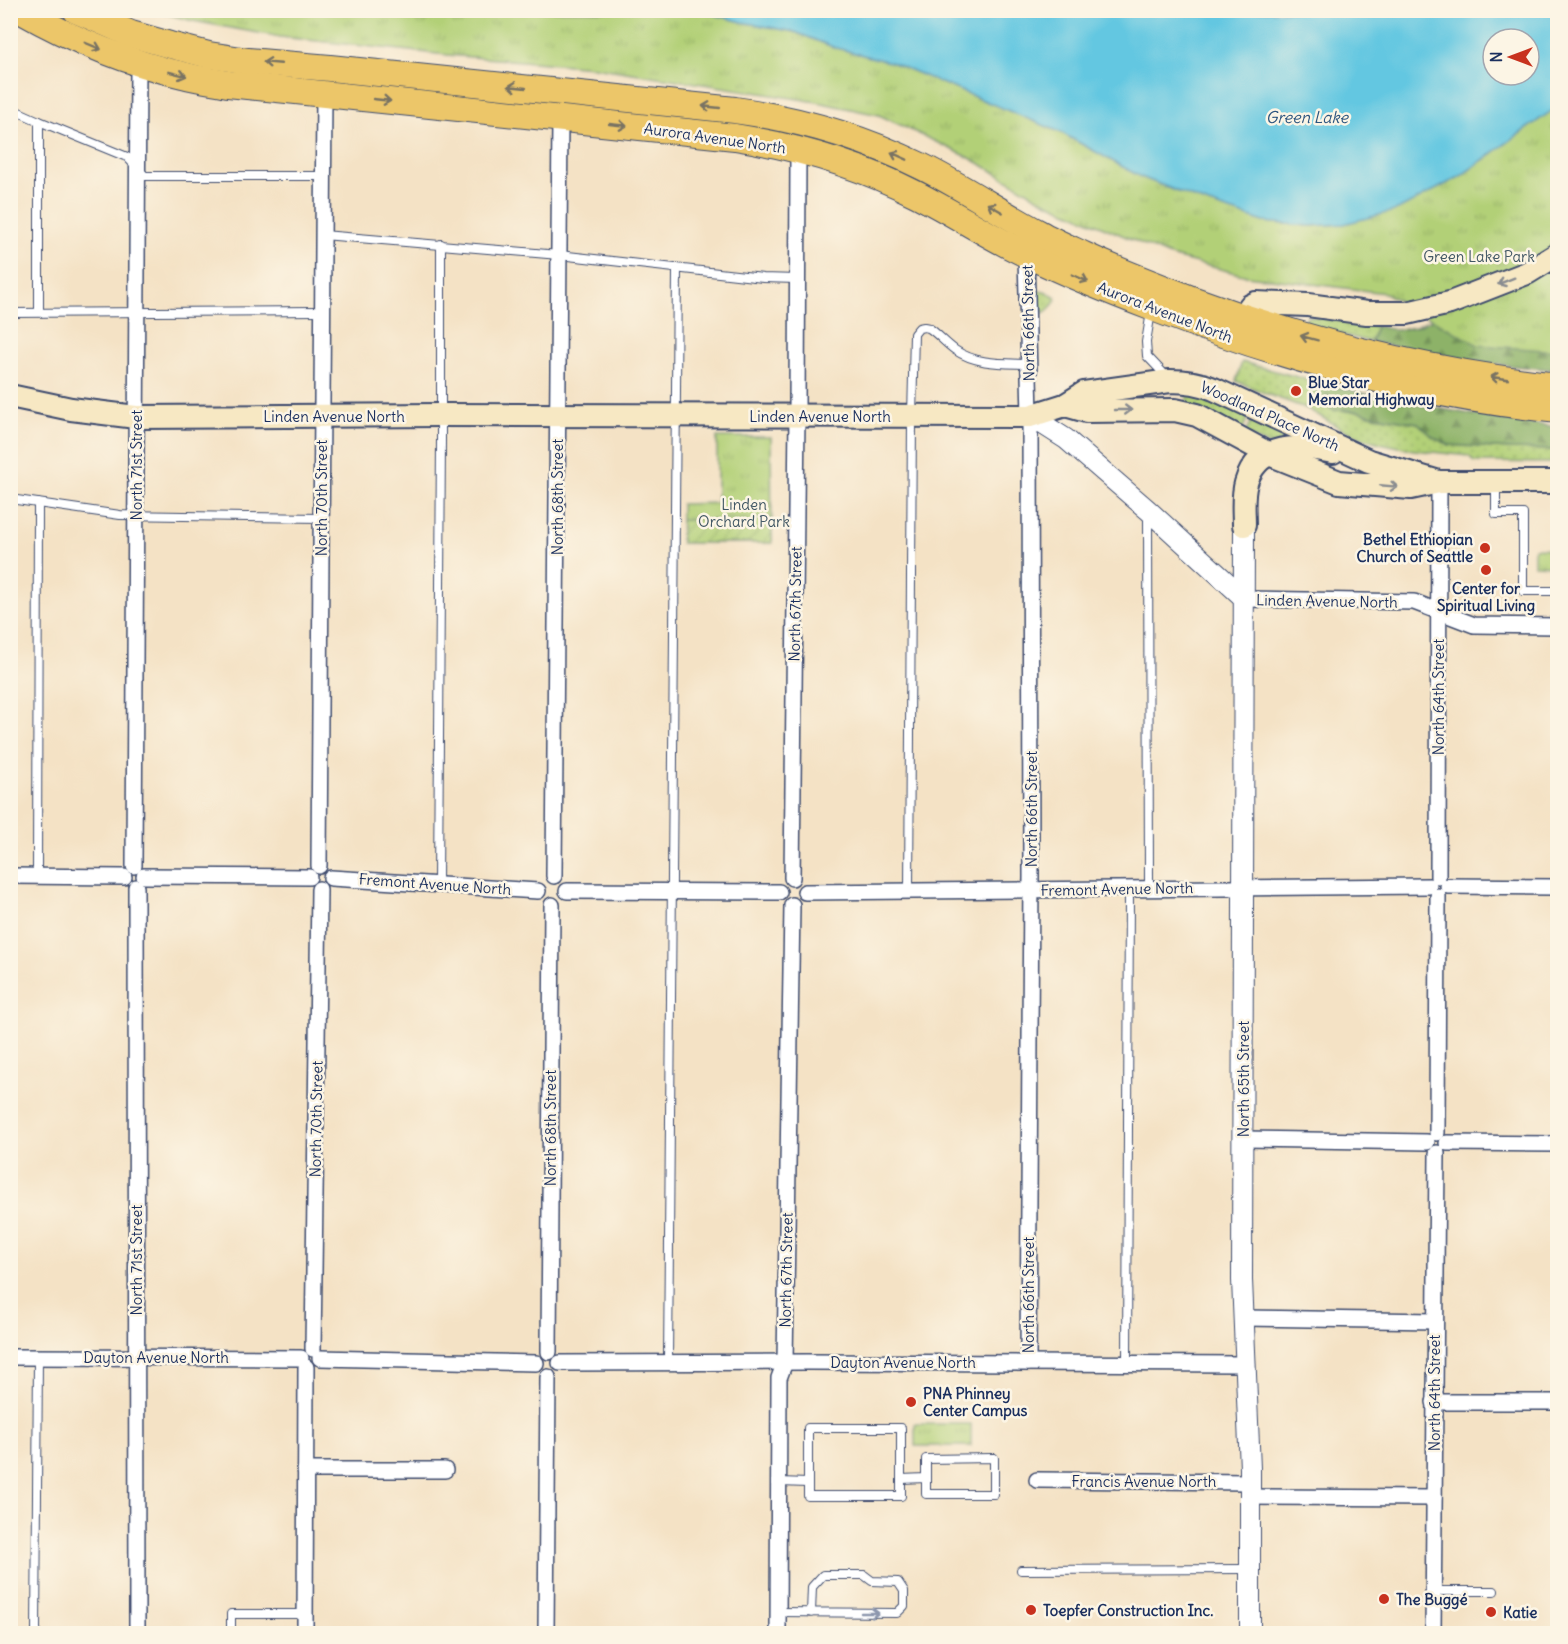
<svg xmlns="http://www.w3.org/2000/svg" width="1568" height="1644" viewBox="0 0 1568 1644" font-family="Delius,sans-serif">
	<defs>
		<pattern id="grass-dots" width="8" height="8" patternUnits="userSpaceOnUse" patternTransform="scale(1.5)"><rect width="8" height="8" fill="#b2d077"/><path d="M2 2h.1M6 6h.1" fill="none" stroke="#98b369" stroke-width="1.8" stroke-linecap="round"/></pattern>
		<pattern id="forest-firs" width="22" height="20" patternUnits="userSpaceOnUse" patternTransform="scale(1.5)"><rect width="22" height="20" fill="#8db268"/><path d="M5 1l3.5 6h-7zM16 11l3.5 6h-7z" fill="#729159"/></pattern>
		<pattern id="park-tufts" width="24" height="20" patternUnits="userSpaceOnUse" patternTransform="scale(1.5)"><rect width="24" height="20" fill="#b2d077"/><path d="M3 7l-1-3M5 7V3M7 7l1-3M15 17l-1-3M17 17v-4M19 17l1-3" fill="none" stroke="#98b369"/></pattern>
		<pattern id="garden-furrows" width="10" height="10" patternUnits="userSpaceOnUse" patternTransform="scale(1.5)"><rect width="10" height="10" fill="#b2d077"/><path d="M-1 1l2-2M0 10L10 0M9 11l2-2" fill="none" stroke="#98b369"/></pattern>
	</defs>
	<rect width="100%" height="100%" fill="#fcf5e5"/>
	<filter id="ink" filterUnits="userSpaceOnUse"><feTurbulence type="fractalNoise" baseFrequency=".0167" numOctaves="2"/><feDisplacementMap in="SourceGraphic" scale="12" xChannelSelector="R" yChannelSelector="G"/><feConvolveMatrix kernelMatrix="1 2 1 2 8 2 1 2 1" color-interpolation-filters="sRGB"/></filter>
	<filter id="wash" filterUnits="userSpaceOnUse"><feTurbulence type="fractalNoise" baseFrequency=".008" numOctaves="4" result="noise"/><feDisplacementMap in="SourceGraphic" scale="24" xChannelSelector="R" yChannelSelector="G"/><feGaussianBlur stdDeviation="1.35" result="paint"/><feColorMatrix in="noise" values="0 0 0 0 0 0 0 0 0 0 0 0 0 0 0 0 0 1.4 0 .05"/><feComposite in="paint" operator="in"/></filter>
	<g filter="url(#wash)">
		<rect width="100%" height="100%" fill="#f4e2c5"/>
		<g fill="url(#grass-dots)" stroke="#66806a" stroke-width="1.5">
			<path d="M1034 291H1045L1056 298C1055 303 1048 311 1043 313 1040 305 1034 300 1034 291Z"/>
			<path d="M1308 316 1376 326 1371 342 1305 325 1306 317Z"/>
			<path d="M1242 362 1324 384 1316 388 1346 411H1358L1370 415 1418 423 1433 437 1449 445 1510 449 1557 450V463L1474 462 1469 456 1414 450 1380 443 1360 437 1340 428 1308 409 1267 394 1236 381Z"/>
			<path d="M1185 388 1250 413 1241 432 1188 405Z"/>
			<path d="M1254 414 1308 438 1268 445 1245 434Z"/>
		</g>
		<g fill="url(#forest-firs)" stroke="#547063" stroke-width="1.5">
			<path d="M1445 318 1557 340V370L1493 364 1371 342 1376 326 1397 330 1415 327 1428 321Z"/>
			<path d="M1324 384C1401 403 1479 417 1557 427V450L1510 449 1449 445 1433 437 1418 423 1370 415 1358 411 1333 410 1320 404 1315 397 1316 388Z"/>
		</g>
		<g fill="url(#park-tufts)" stroke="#66806a" stroke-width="1.5">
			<path d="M154 11H701L742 22 795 32 833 47 893 63 1060 132 1141 177 1209 204 1264 222 1309 226 1344 224 1459 177 1557 107V351L1478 345 1385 293 1247 276 1170 256 1046 202 970 158 879 115 817 102 594 67 447 55 280 37 193 21Z"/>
			<path d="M717 437H771L772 543H681V504L717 503Z"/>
			<path d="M1534 548 1557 549V566L1534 565Z"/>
			<rect x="915" y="1424" width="56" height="22"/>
		</g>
		<path fill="url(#garden-furrows)" stroke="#66806a" stroke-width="1.5" d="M772 519V543H681V520Z"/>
		<path fill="#63c7e1" stroke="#3f7ba0" stroke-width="1.5" fill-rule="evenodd" d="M701 11H1557V107L1459 177 1398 210 1344 224 1309 226 1264 222 1209 204 1141 177 1060 132 893 63 833 47 795 32 742 22ZM1493 39H1529V75H1493Z"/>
	</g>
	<g filter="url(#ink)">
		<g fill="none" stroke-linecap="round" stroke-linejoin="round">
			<g stroke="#3c4a6d" stroke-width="10">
				<g id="service">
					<path d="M10 108 39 121 127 157 145 176H323"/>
					<path d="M39 121V312"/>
					<path d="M323 235 559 255 763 278 797 279"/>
					<path d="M1151 312 1146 342 1147 356 1167 377"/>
					<path d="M10 313 321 311"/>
					<path d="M1496 484V514H1523V591H1558"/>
					<path d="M10 499 120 515 321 518"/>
					<path d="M1148 513 1149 889"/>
					<path d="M37 876 38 503"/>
					<path d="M438 885 441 438V244"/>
					<path d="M909 891 912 416 914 334 919 328 924 327 929 328C938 334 945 343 955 350 977 365 1003 363 1029 364"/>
					<path d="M668 1363 677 268"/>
					<path d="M1127 1364 1129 889"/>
					<rect x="808" y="1428" width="93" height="68"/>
					<path d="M901 1479 926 1478V1459L994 1458V1494H926V1478"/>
					<path d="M779 1482 808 1483"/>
					<path d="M1021 1570 1249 1569"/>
					<path d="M1434 1591H1494"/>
					<path d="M778 1612 897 1613 904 1606V1591L898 1582 872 1581 864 1575H823L812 1587 811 1613"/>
					<path d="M36 1634 38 1357"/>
					<path d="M231 1634V1614H305"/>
				</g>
			</g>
			<g stroke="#3c4a6d" stroke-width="18">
				<g id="minor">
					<path d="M1026 255 1030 416 1031 875 1028 1363"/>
					<path d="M1245 599 1414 602 1474 625 1558 626"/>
					<path d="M134 866 138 63"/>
					<path d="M319 866 324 93"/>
					<path d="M10 876 124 877"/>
					<path d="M144 876 309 877"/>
					<path d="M554 876 560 119"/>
					<path d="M1438 877 1439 482"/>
					<path d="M331 878 538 891"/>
					<path d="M792 878 797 416 798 150"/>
					<path d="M1448 886 1558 887"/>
					<path d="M136 887 137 1634"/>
					<path d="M567 891 779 892"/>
					<path d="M805 892 1429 886"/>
					<path d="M1437 1133 1438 896"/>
					<path d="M1243 1139 1427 1142"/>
					<path d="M1447 1143 1558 1144"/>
					<path d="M1244 1318 1435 1321"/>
					<path d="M313 1349 319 889"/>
					<path d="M549 1352 552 905"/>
					<path d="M10 1357 301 1358"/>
					<path d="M320 1358 536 1363"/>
					<path d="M560 1363 807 1362 1246 1364"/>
					<path d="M1434 1402H1558"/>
					<path d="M305 1470H445"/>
					<path d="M1037 1480 1250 1482"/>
					<path d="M1250 1497 1434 1498"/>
					<path d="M305 1634 306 1367"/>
					<path d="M546 1634 548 1377"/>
					<path d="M778 1634 779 1378 785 1362 792 905"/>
					<path d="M1433 1634 1437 1153"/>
				</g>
			</g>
			<g stroke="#3c4a6d" stroke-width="22">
				<g id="tertiary">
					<path d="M1030 416 1066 439 1148 510 1245 599"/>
					<path d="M1244 525 1242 1280 1250 1469V1634"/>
				</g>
			</g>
			<g stroke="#3c4a6d" stroke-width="26">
				<g id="secondary">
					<path d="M1243 318 1250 306 1256 303 1308 305 1367 313H1407L1450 303 1527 273 1558 254"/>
					<path d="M10 396 71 409 136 417 441 415 1030 416 1065 405 1084 393 1170 381C1187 381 1200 383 1214 389L1369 461 1439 482"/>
					<path d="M1065 405 1086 411 1175 410 1197 415 1269 454 1339 482 1411 488 1439 482H1558"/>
					<path d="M1244 525C1244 511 1242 497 1246 483 1258 442 1299 445 1333 452"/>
				</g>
			</g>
			<g stroke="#3c4a6d" stroke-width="28">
				<g id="trunk">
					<path d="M20 10C71 39 125 62 183 75 197 79 213 81 228 84L735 137C798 147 859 165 916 194 954 213 989 237 1028 255 1069 275 1111 292 1153 308 1283 359 1418 396 1558 410"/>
					<path d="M76 10 131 34 170 45 209 55 248 61 330 68 735 110C800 119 862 137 921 166 962 186 999 212 1039 233 1053 241 1069 248 1084 255 1118 271 1153 284 1189 298 1308 342 1431 372 1558 386"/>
				</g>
			</g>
			<use href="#service" stroke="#fff" stroke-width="8"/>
			<use href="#minor" stroke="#fff" stroke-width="15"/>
			<use href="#tertiary" stroke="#fff" stroke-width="20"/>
			<use href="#secondary" stroke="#f7e8c3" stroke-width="22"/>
			<use href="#trunk" stroke="#ecc669" stroke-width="26"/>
		</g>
		<defs><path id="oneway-shaft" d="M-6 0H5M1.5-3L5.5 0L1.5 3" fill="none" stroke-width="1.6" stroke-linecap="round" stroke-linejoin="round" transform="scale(1.5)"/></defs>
		<g stroke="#797363">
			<use href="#oneway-shaft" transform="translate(93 46) rotate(23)"/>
			<use href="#oneway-shaft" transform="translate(272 63) rotate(-175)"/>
			<use href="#oneway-shaft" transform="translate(178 74) rotate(14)"/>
			<use href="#oneway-shaft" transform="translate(517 87) rotate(-174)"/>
			<use href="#oneway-shaft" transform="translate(382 100) rotate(6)"/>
			<use href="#oneway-shaft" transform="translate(711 107) rotate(-174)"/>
			<use href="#oneway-shaft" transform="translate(618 125) rotate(6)"/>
			<use href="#oneway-shaft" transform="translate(899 156) rotate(-156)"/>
			<use href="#oneway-shaft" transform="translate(995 208) rotate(-150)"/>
			<use href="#oneway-shaft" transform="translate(1080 278) rotate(24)"/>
			<use href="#oneway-shaft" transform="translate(1309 338) rotate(-165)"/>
			<use href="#oneway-shaft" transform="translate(1499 378) rotate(-172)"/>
		</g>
		<g stroke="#898c90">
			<use href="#oneway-shaft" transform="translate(1506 281) rotate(158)"/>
			<use href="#oneway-shaft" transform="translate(1123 410)"/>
			<use href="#oneway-shaft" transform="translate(1389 486) rotate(5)"/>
		</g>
		<use stroke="#8d97ae" href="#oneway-shaft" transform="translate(870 1613)"/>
	</g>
	<g fill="#c8321e" stroke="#fcf5e5" stroke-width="2">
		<circle cx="1296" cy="391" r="6"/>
		<circle cx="1485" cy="548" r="6"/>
		<circle cx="1486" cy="570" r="6"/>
		<circle cx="911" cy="1402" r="6"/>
		<circle cx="1384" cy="1599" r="6"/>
		<circle cx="1031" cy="1610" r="6"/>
		<circle cx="1491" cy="1612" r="6"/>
	</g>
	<g text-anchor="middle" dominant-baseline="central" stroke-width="5" stroke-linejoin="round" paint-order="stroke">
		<g font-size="15" fill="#1b2f5e" stroke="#fcf5e5">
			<text transform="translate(715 138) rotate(8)">Aurora Avenue North</text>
			<text transform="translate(1165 312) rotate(21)">Aurora Avenue North</text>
			<text transform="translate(1028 323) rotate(-91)">North 66th Street</text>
			<text x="334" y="416">Linden Avenue North</text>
			<text x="820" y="416">Linden Avenue North</text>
			<text transform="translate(1270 416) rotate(24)">Woodland Place North</text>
			<text transform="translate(136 465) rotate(-90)">North 71st Street</text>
			<text transform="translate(557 497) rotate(-90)">North 68th Street</text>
			<text transform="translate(321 498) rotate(-90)">North 70th Street</text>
			<text transform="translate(1327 601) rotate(1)">Linden Avenue North</text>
			<text transform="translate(795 604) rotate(-89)">North 67th Street</text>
			<text transform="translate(1438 697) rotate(-90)">North 64th Street</text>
			<text transform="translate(1031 809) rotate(-90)">North 66th Street</text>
			<text transform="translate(435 884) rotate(4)">Fremont Avenue North</text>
			<text transform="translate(1117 889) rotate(-1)">Fremont Avenue North</text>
			<text transform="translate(1243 1079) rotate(-90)">North 65th Street</text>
			<text transform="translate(316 1119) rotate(-89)">North 70th Street</text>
			<text transform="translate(550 1128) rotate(-90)">North 68th Street</text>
			<text transform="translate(136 1260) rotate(-90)">North 71st Street</text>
			<text transform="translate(786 1270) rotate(-89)">North 67th Street</text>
			<text transform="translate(1028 1295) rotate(-90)">North 66th Street</text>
			<text x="156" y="1357">Dayton Avenue North</text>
			<text x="903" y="1362">Dayton Avenue North</text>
			<text transform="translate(1434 1393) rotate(-90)">North 64th Street</text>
			<text x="1144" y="1481">Francis Avenue North</text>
		</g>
		<g font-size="15" fill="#415764" stroke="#fcf5e5">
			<text x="1479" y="256">Green Lake Park</text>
			<text x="744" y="504">Linden<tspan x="744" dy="17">Orchard Park</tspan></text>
		</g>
		<g font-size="15" font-weight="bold" fill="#1b2f5e" stroke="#fcf5e5" text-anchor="start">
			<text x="1308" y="382">Blue Star<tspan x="1308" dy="17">Memorial Highway</tspan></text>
			<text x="1473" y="539" text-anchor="end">Bethel Ethiopian<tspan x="1473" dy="17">Church of Seattle</tspan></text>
			<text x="1486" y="588" text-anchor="middle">Center for<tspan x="1486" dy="17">Spiritual Living</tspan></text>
			<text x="923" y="1393">PNA Phinney<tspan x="923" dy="17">Center Campus</tspan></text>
			<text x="1396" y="1599">The Buggé</text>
			<text x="1043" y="1610">Toepfer Construction Inc.</text>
			<text x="1503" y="1612">Katie</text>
		</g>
		<g font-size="16" font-style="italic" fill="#2d557f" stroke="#fcf5e5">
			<text x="1307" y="117">Green Lake</text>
		</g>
	</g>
	<rect width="1568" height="1644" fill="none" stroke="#fcf5e5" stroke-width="36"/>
	<g transform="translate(1511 57) rotate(270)"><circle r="28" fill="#fcf5e5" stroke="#a2a6af" stroke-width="1.5"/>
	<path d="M0-4.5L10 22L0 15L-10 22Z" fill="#c8321e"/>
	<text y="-9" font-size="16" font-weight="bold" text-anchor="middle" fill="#1b2f5e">N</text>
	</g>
</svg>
